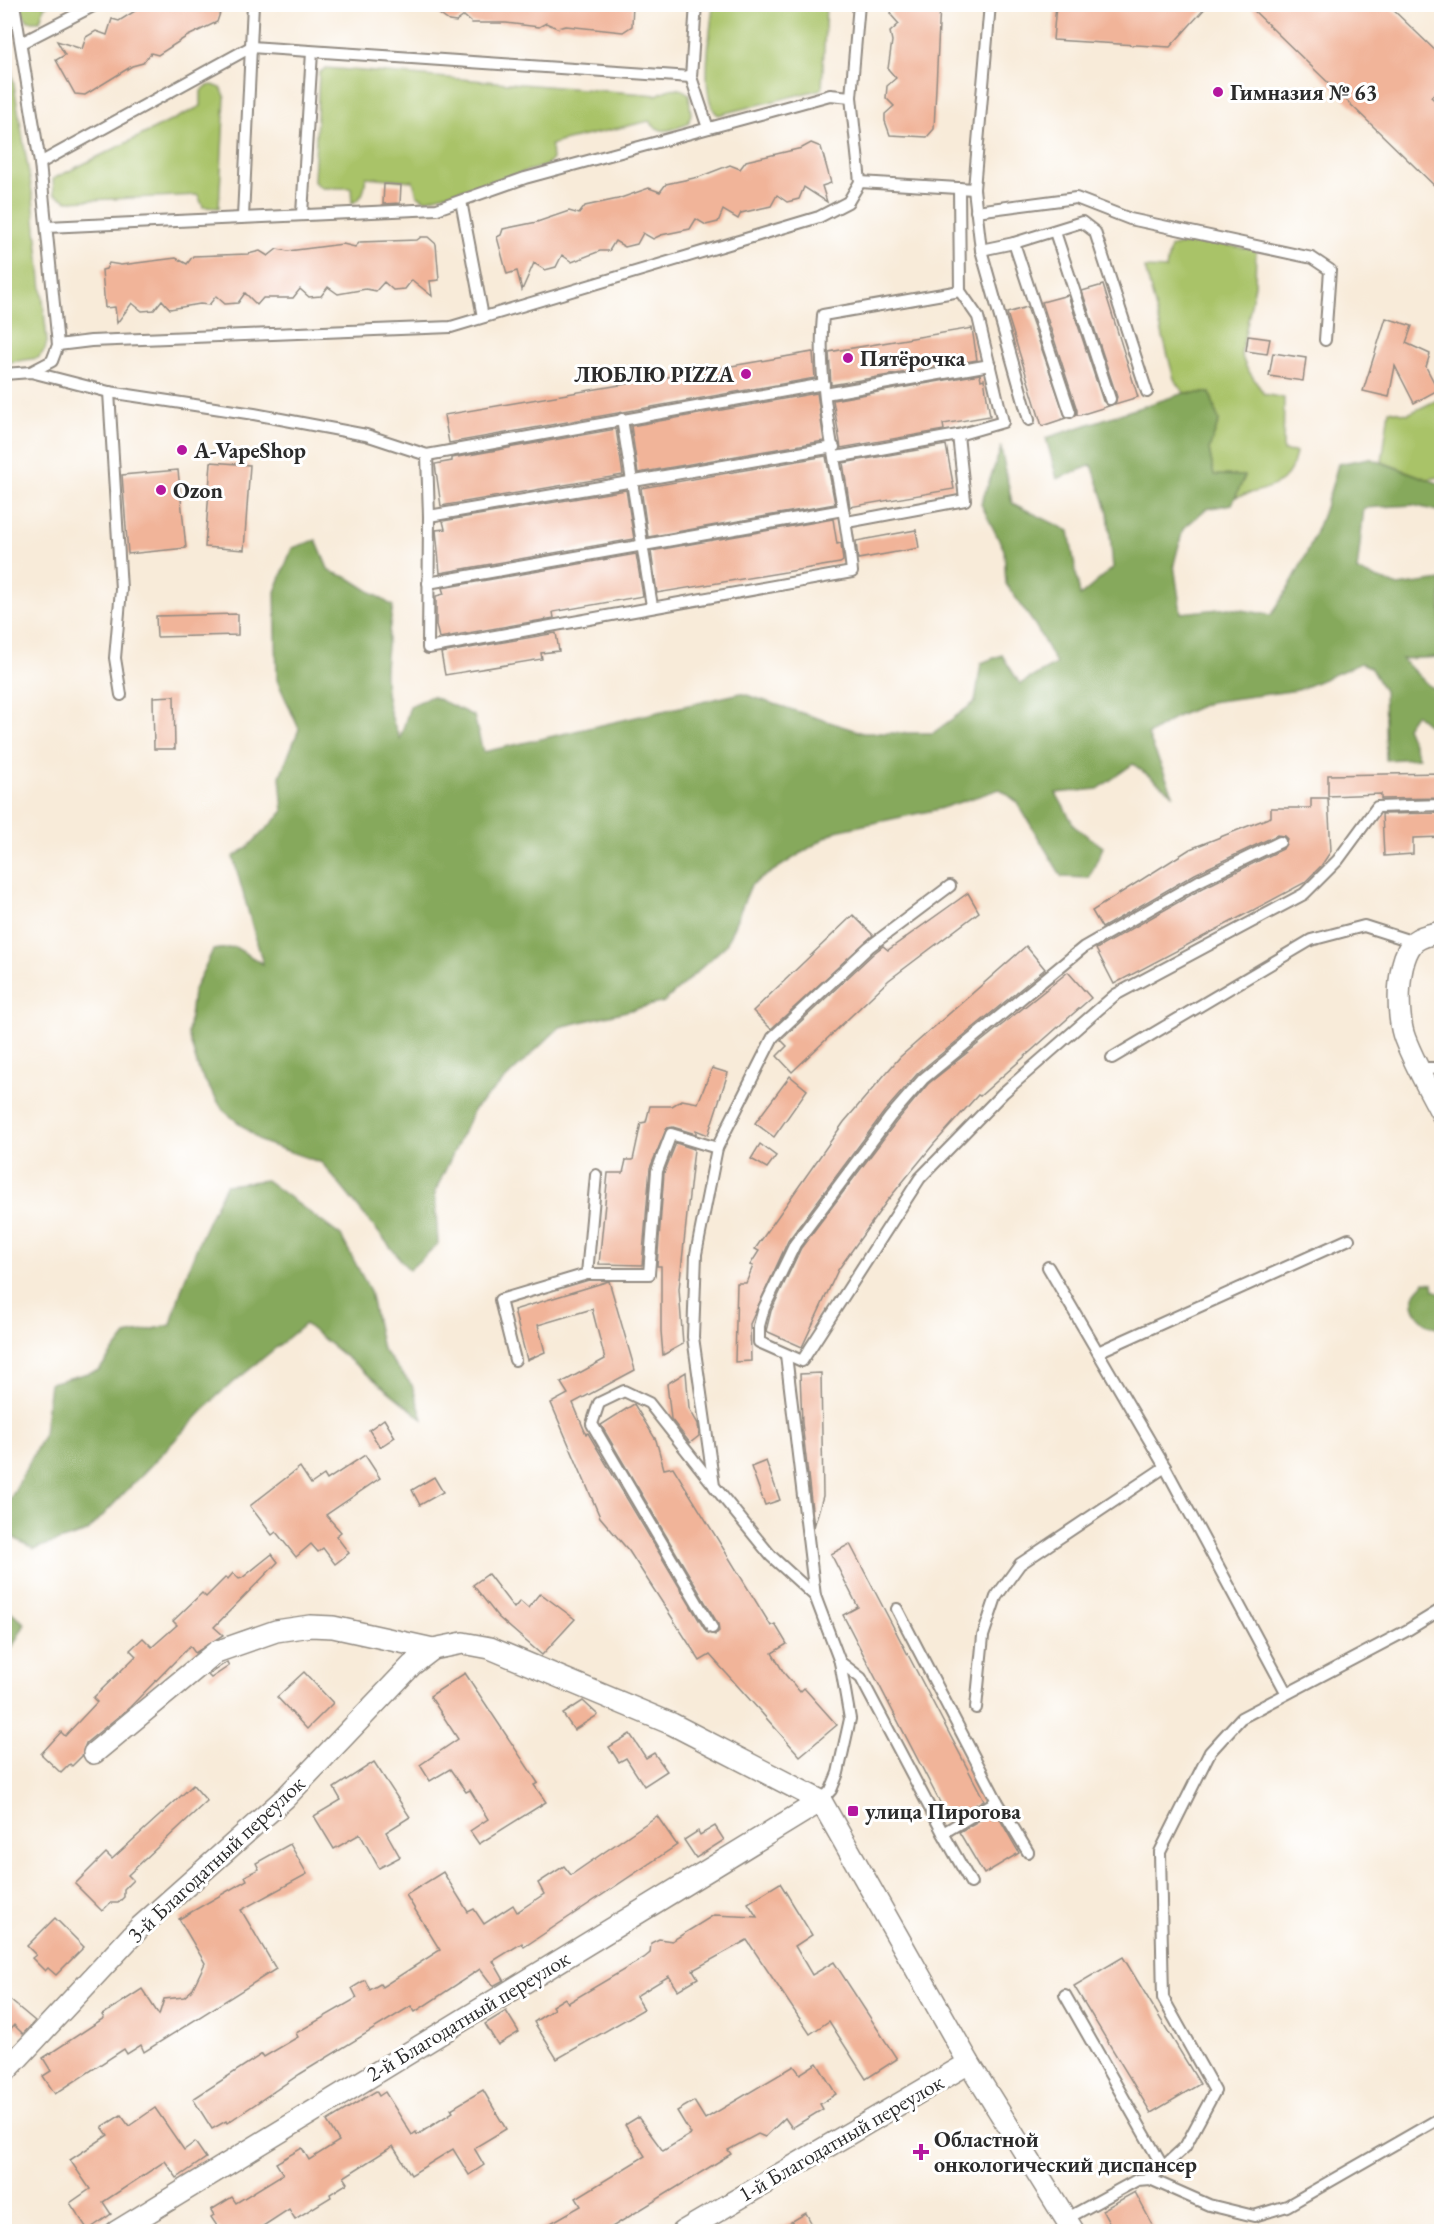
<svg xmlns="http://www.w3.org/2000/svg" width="1446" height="2236" viewBox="0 0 1446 2236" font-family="'EB Garamond',serif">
	<rect width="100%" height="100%" fill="#fff"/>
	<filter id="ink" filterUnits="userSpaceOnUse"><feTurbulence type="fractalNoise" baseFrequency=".0167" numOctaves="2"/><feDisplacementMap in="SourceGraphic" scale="12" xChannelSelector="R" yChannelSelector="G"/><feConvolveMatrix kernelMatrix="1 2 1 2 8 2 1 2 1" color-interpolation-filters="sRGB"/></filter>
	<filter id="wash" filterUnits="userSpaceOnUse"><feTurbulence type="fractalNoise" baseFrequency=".008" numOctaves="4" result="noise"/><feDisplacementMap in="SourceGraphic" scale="24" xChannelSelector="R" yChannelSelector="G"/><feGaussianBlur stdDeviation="1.35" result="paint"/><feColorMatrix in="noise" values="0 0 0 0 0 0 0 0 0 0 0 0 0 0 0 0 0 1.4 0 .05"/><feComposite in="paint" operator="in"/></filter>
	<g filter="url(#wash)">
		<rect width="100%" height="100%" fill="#f8ebd9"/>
		<g fill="#a9c368" stroke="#6a774a" stroke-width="1.5">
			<path d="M21 5V4L48 5 44 7 40 21H28L23 14Z"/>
			<path d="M713 5H826L822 89 718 115C698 99 711 30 713 5Z"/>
			<path d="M4 26 33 198 47 341 45 350 38 358 5 363Z"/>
			<path d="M326 68 657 95C669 88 678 85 689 94L691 114 688 124C671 129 662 137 649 121L559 142 551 145 552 160 545 166 425 200 417 195 413 181 366 177C364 189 365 197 352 203L351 188H322L314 182 319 73Z"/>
			<path d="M213 85 221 88 225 96 219 208 203 207 198 195 68 201 54 194 53 179 201 106V91L207 86Z"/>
			<path d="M1202 241 1256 250 1255 285 1241 354 1246 367 1264 394 1284 398 1283 451 1296 452C1290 489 1266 488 1235 497L1245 476 1214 475 1209 449 1219 421 1210 393H1184L1174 379 1145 268 1166 269 1170 247Z"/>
			<path d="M1435 401 1441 402V477L1427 479 1382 462 1389 410 1408 414Z"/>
		</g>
		<g fill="#86a95c" stroke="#586a44" stroke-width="1.5">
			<path d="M1184 393H1210L1219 421 1209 449 1214 475 1245 476 1232 504 1206 509 1183 529 1174 564 1181 613 1229 608 1271 615C1304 568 1324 519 1338 464L1369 458 1441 484V512L1413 505 1364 508 1357 571 1398 586 1441 580V657L1402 659 1428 685 1441 693V728L1433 729 1415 714 1406 727 1419 758 1386 760 1384 691 1370 667 1361 663 1298 690 1210 702 1176 717 1148 735 1173 794 1133 764 1098 789 1056 793 1075 827 1103 847 1089 878 1062 877 1017 802 1000 789 939 809 836 831 751 885 726 945 664 1002 560 1027 474 1109 435 1192 438 1244 409 1270 322 1163 262 1142 223 1110 199 1071 188 1034 193 992 213 950 235 947 263 964 233 857 247 848 283 812 280 776 299 729 277 680 275 592 292 548 316 540 329 571 349 578 393 606C385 658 377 689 400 739L410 706 432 696 474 716 483 752 741 693 863 733H933L975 702 981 663 1002 655 1020 684 1056 664 1035 625 1006 584 1004 550 981 504 1001 448 1012 503 1069 531 1080 596 1113 568 1108 512 1092 465 1057 479 1046 438Z"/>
			<path d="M266 1180 341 1236 370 1291 382 1349 412 1385 423 1419 305 1324 217 1396 87 1532 34 1549 5 1533V1509L44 1434 50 1383 99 1370 126 1335 171 1325C184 1275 202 1230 226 1185Z"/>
			<path d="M1425 1282 1433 1283 1434 1290 1441 1293V1329C1427 1328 1407 1310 1415 1294 1417 1289 1422 1286 1425 1282Z"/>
			<path d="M5 1606 25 1624 5 1660Z"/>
		</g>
		<g id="blocks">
			<g fill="#f1b499">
				<path d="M150 4H223L217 22 186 37 158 55 151 53 143 63 132 66 85 95 75 94 56 60 65 55 57 41 82 49 86 37 96 31 107 35 112 19 119 21 143 6Z"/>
				<path d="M425 4H633L632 26 623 32 566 26 557 28 546 23 539 27 506 23H472L464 16 456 22 449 21Z"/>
				<path d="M892 4H940L934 129 927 137 890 135 885 121V114L894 106 886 98 887 86 896 78 888 69 892 41 890 32 899 24 891 15Z"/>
				<path d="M1056 4H1209L1170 47 1053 40Z"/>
				<path d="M1247 4H1387L1442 57V86L1431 97 1442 107V193Z"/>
				<path d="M811 143 821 147 831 183 822 186 827 202 804 187 799 199 787 202 777 195 771 206 741 213 738 219 723 210 718 222 706 225 696 219 690 229 661 235 653 239 643 233 637 244 625 247 615 241 609 251H600L572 262 562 255 556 267 545 270 534 263 522 290 517 271 507 274 497 237 501 235 503 229 537 222 569 211 579 214 585 206 618 199 649 188 660 192 666 184 699 177 730 165 740 169 746 161 802 148Z"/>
				<path d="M384 184 401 185 400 203 383 204Z"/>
				<path d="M421 237H428L436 244 439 280 430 281 432 296 412 280 405 289 393 290 384 282 376 291 366 289 338 294 328 287 321 296 309 297 300 289 293 298H263L257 305 245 293 238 303 225 304 216 296 209 305 200 304 170 309 162 300 154 310 142 311 132 303 117 323 115 307 105 308 102 270 106 269 109 263 121 265 176 258 187 264 193 256 248 254 260 251 268 256 277 249 288 251 343 244 355 247 360 242 417 240Z"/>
				<path d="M1103 285 1138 397 1115 404 1117 397 1082 291Z"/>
				<path d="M1068 295 1103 401 1109 406 1080 415H1077V410L1042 302Z"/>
				<path d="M1027 307 1066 418 1042 426 1007 313Z"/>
				<path d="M1386 318 1412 326 1406 343 1430 354 1426 367 1438 390 1414 403 1395 366 1389 397 1363 391Z"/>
				<path d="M972 328 977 360 831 385 829 352Z"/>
				<path d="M1248 336 1270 339 1267 354 1246 351Z"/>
				<path d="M813 352 815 378 449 443 444 415Z"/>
				<path d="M1273 353 1306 358 1303 381 1269 376Z"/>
				<path d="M980 374 981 380 984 379 990 416 943 424 944 430 841 448 833 400Z"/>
				<path d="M817 393 824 441 638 473 631 426Z"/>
				<path d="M616 429 623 475 441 506 435 464 452 461V458Z"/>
				<path d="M946 445 954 489 850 507 843 463Z"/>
				<path d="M826 456 835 504 648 537 641 488Z"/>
				<path d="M211 462 250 465 244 550 205 547Z"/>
				<path d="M178 470 186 548 128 554 122 475Z"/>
				<path d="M626 490 634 539 440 573 436 530 445 529 443 521Z"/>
				<path d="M833 519 837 544 841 543 843 561 840 563 657 593 651 551Z"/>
				<path d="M916 530 919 548 858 559 856 541Z"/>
				<path d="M636 554 643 596 553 612 554 618 439 638 436 625V596L444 594 442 588Z"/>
				<path d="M238 614V635L157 637 156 616Z"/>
				<path d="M556 633 559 651 541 653 542 659 445 675 441 653Z"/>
				<path d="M174 696 175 749H154L153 697Z"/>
				<path d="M1442 773V798L1381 799V794L1328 796V775Z"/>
				<path d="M1311 798H1328L1331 851 1321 866 1304 883 1114 984 1096 949 1203 888 1283 849 1287 839 1284 836 1277 835 1195 874 1102 928 1092 911 1190 849 1271 817V808H1311Z"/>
				<path d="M1442 813V837L1413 838V854L1384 856 1382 814Z"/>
				<path d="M968 893 979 912 889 980 792 1072 777 1056 787 1046 781 1040 874 953 883 946 888 950Z"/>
				<path d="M853 915 873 935 771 1029 753 1011Z"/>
				<path d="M1026 946 1045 969 918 1073 884 1112 788 1241 750 1324 751 1361 735 1362 737 1283H746L753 1266 750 1265 759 1251 755 1249 844 1122 900 1057Z"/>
				<path d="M1068 972 1091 998 980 1096 978 1095 933 1145 887 1201 838 1270 802 1347 766 1331 771 1311 801 1248 896 1122 928 1084Z"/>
				<path d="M712 1068 728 1073 708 1135 696 1130V1134L673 1127 667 1128 650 1168 642 1265 599 1264 608 1173H623L626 1160H633L641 1123 646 1122 650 1106H672L682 1100 698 1103Z"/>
				<path d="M790 1076 807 1090 774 1137 755 1123Z"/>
				<path d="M676 1143 694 1149 679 1289 683 1344 663 1355 661 1331V1266H657L664 1173Z"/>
				<path d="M760 1144 776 1156 767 1168 751 1159Z"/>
				<path d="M609 1281 635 1370 573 1403 586 1434 588 1433 706 1632 715 1635 719 1631 718 1624 601 1425 634 1404 656 1440 664 1469 673 1467 771 1626 775 1624 787 1644 772 1653 784 1673 800 1692 804 1688 837 1725 800 1756 710 1655 700 1661 629 1551 600 1517 551 1403 568 1394 561 1383 605 1359 592 1309 538 1325 545 1352 527 1360 514 1310Z"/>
				<path d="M686 1372 689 1408 698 1424 699 1436 690 1443 671 1419 667 1384Z"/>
				<path d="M821 1373 823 1496 814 1527 802 1423 800 1374Z"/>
				<path d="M384 1419 395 1437 380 1447 369 1430Z"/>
				<path d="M365 1455 380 1478 326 1515 341 1532 336 1536 349 1553 335 1564 323 1548 318 1552 311 1544 296 1557 276 1532 272 1535 250 1506 300 1467 311 1484 324 1475 327 1480Z"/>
				<path d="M766 1461 780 1500 765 1505 751 1467Z"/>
				<path d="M434 1477 443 1492 420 1505 412 1490Z"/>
				<path d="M850 1544 984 1800 952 1819 947 1816 843 1615 858 1607 831 1554Z"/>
				<path d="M272 1554 278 1562 214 1627 223 1635 195 1653 190 1646 130 1707 86 1743 82 1756 72 1766 70 1764 61 1773 41 1754 61 1732 65 1736 97 1702 93 1698 136 1656 130 1650 143 1638 152 1647 177 1625 173 1621 202 1593 206 1597 226 1577 228 1579 233 1573 239 1579 242 1578Z"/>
				<path d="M488 1574 514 1608 520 1601 528 1608 540 1593 575 1619 542 1655 498 1617 473 1585Z"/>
				<path d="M227 1662 229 1666 211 1678 208 1675Z"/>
				<path d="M304 1672 333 1703 307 1729 277 1697Z"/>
				<path d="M465 1673 538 1783 534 1785 546 1802 479 1844 470 1831 488 1819 470 1790 466 1792 450 1769 430 1781 420 1765 458 1739 430 1696Z"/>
				<path d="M583 1701 598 1715 574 1730 563 1714Z"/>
				<path d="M630 1734 646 1758 654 1753 667 1771 644 1786 626 1758 619 1762 609 1747Z"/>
				<path d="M374 1762 410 1817 386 1832 400 1857 379 1868 360 1834 334 1849 314 1816 341 1800 334 1788Z"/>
				<path d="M193 1785 207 1801 128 1875 133 1880 124 1889V1897L118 1903H110L102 1911 75 1884 106 1853 112 1859Z"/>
				<path d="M990 1814 993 1819 998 1816 1019 1853 984 1874 959 1832Z"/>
				<path d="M657 1816 677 1845 524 1947 522 1943 493 1961 504 1980 493 1986 480 1969 415 2012 411 2006 300 2074 227 2123 226 2121 212 2129 193 2099 262 2054 264 2057 298 2037 296 2033 357 1998 352 1988 365 1980 370 1990 380 1984 382 1987 440 1950 406 1895 443 1872 468 1912 474 1909 484 1924 513 1905 517 1912 544 1894 538 1883 564 1866 571 1875Z"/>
				<path d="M715 1826 724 1840 696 1858 684 1840 698 1831 700 1835Z"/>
				<path d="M290 1844 307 1874 241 1910 276 1969 144 2052 141 2045 127 2054 124 2049 55 2094 43 2076 51 2071 43 2058 104 2018 102 2015 142 1989 159 2015 164 1999 184 1997 192 1990 205 1963 179 1919 247 1880 245 1876 259 1869 256 1863Z"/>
				<path d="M780 1883 812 1935 795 1946 812 1975 834 1962 897 2059 866 2079 829 2021 810 2034 747 1940 693 1970 698 1978 678 1990 669 1976 636 1996 644 2009 557 2059 534 2022 554 2009 552 2006 565 1998 568 2003 644 1958 650 1953 651 1943 659 1939 672 1941 714 1915 757 1917 748 1903Z"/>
				<path d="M55 1918 84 1947 56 1975 48 1968 45 1971 32 1958 36 1955 27 1946Z"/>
				<path d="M1123 1957 1200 2084 1151 2113 1074 1986Z"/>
				<path d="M4 1995 35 2021 23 2034 14 2025 4 2036Z"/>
				<path d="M506 2011 519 2032 498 2045 485 2024Z"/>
				<path d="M817 2063 836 2094 820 2104 823 2109 792 2128 785 2118 765 2137 758 2134 728 2150 731 2154 604 2232H535L581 2206 576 2198 645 2156 625 2125 638 2117 663 2151 691 2134 677 2111 694 2101 705 2119 794 2066 800 2074Z"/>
				<path d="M483 2090 506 2129 474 2148 484 2165 469 2175 453 2149 411 2175 393 2146 344 2177 348 2183 330 2194 331 2197 295 2219 289 2209 254 2232H221L211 2217 214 2215 211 2210 232 2197 236 2203 283 2174 276 2163 302 2148 309 2160 339 2141 327 2121 376 2091 379 2096 385 2092 412 2135 416 2132 417 2135 453 2112 451 2109Z"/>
				<path d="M155 2108 184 2150 195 2142 206 2158 177 2178 165 2161 103 2202 111 2214 88 2230 70 2203 90 2189 70 2160 108 2135 102 2127 121 2115 129 2126Z"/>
				<path d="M1135 2192 1153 2226 1144 2232H1114L1102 2210Z"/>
				<path d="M806 2213 816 2232H774Z"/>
			</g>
		</g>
	</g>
	<g filter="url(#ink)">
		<use href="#blocks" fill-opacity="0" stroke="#928b82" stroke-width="1.5"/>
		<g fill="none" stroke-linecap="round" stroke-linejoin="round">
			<g stroke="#928b82" stroke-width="14">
				<g id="lane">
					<path d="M14 4 40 163 58 345 52 361 31 372"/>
					<path d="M696 4 691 77 708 128"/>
					<path d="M21 43 97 4"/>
					<path d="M40 163 251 47 691 77"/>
					<path d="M860 182 974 189 990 4"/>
					<path d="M974 189 981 250 1029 420"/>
					<path d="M461 201 483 317"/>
					<path d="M976 211 1076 198 1130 219 1312 258 1330 270 1325 340"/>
					<path d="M302 214 312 52"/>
					<path d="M243 217 253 4"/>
					<path d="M47 227 437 209 525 178 768 112 830 95 851 97"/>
					<path d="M1055 232 1110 399"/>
					<path d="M1014 243 1070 412"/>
					<path d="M981 250 1014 243 1082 222 1095 232 1147 392"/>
					<path d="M58 345 91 341 451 327 819 217 848 202 860 182 851 97 859 4"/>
					<path d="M4 374 31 372 109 392 254 414 366 435 427 455 824 384"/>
					<path d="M109 392 121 589 115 658 121 695"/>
					<path d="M825 394 990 365"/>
					<path d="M622 419 652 606"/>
					<path d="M427 455 429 516 428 648 852 572C844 487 815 400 823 315L960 291"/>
					<path d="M836 457 958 435 1003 422 978 317 960 291 959 188"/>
					<path d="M429 516 834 447"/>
					<path d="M847 522 965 500 958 435"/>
					<path d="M428 583 843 510"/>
					<path d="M1280 842 1199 881 1084 947 923 1079 890 1117 795 1244 764 1308 759 1326V1342L802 1361 920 1178 1003 1093 1115 995 1304 894 1338 860 1377 807 1442 805"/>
					<path d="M1112 1058 1311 940 1364 926 1414 942"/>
					<path d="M1419 1068H1442"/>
					<path d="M717 1148 773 1037 869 947 950 886"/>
					<path d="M1048 1267 1165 1467 1286 1692"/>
					<path d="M587 1274H649L657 1171 671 1134 717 1148 696 1254 693 1337 714 1486 771 1556 815 1596"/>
					<path d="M1098 1352 1349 1239"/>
					<path d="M786 1355 815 1596 840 1662 850 1719 838 1773 831 1790 821 1801"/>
					<path d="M515 1360 500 1300 587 1274 596 1175"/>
					<path d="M712 1483 649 1403 624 1391 599 1403 592 1424 712 1628"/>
					<path d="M840 1662 861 1678 943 1833 997 1801 897 1609"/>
					<path d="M976 1708 983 1636 996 1597 1020 1564 1165 1467"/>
					<path d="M997 1801 1028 1852"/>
					<path d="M943 1833 971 1883"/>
					<path d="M1065 1995 1163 2167"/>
					<path d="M1150 2179 1185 2147 1215 2091 1163 1998 1160 1852 1210 1752 1241 1718 1406 1631 1442 1609"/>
					<path d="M1066 2219 1137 2180 1150 2179 1209 2205 1254 2216 1287 2206 1442 2117"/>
				</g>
			</g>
			<g stroke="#928b82" stroke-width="24">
				<g id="street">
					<path d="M1442 932C1433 934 1423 935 1415 941 1396 957 1396 1017 1405 1039 1415 1065 1429 1089 1442 1114"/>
					<path d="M94 1753 216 1652 276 1631 310 1626 333 1627 433 1649 463 1643 490 1648 672 1724 821 1801 969 2063 1074 2232"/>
					<path d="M4 2073 140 1927 285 1798 412 1665 433 1649"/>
					<path d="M116 2232 821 1801"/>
					<path d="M682 2232 969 2063"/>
				</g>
			</g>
			<use href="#lane" stroke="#fff" stroke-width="10"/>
			<use href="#street" stroke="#fff" stroke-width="21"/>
		</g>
	</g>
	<g fill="#b5179e" stroke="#fff" stroke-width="2">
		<circle cx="1218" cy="92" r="6"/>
		<circle cx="848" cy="358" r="6"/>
		<circle cx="746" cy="374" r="6"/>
		<circle cx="182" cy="450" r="6"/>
		<circle cx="161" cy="490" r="6"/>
		<rect x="847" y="1805" width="12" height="12" rx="3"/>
		<path d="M918 2143h6v6h6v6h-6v6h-6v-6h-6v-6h6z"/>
	</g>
	<g text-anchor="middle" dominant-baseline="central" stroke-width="6" stroke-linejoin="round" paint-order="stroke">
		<g font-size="22" font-weight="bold" fill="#2b2b2b" stroke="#fff" text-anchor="start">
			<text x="1230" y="92">Гимназия № 63</text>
			<text x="860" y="358">Пятёрочка</text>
			<text x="734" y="374" text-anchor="end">ЛЮБЛЮ PIZZA</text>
			<text x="194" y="450">A-VapeShop</text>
			<text x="173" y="490">Ozon</text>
			<text x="865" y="1811">улица Пирогова</text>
			<text x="934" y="2139">Областной<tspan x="934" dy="25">онкологический диспансер</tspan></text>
		</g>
		<g font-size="22" fill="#2b2b2b" stroke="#fff">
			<text transform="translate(216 1859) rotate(-43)">3-й Благодатный переулок</text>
			<text transform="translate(468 2016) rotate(-31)">2-й Благодатный переулок</text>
			<text transform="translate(841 2138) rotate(-30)">1-й Благодатный переулок</text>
		</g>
	</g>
	<rect width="1446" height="2236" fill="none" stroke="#fff" stroke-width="24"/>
</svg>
